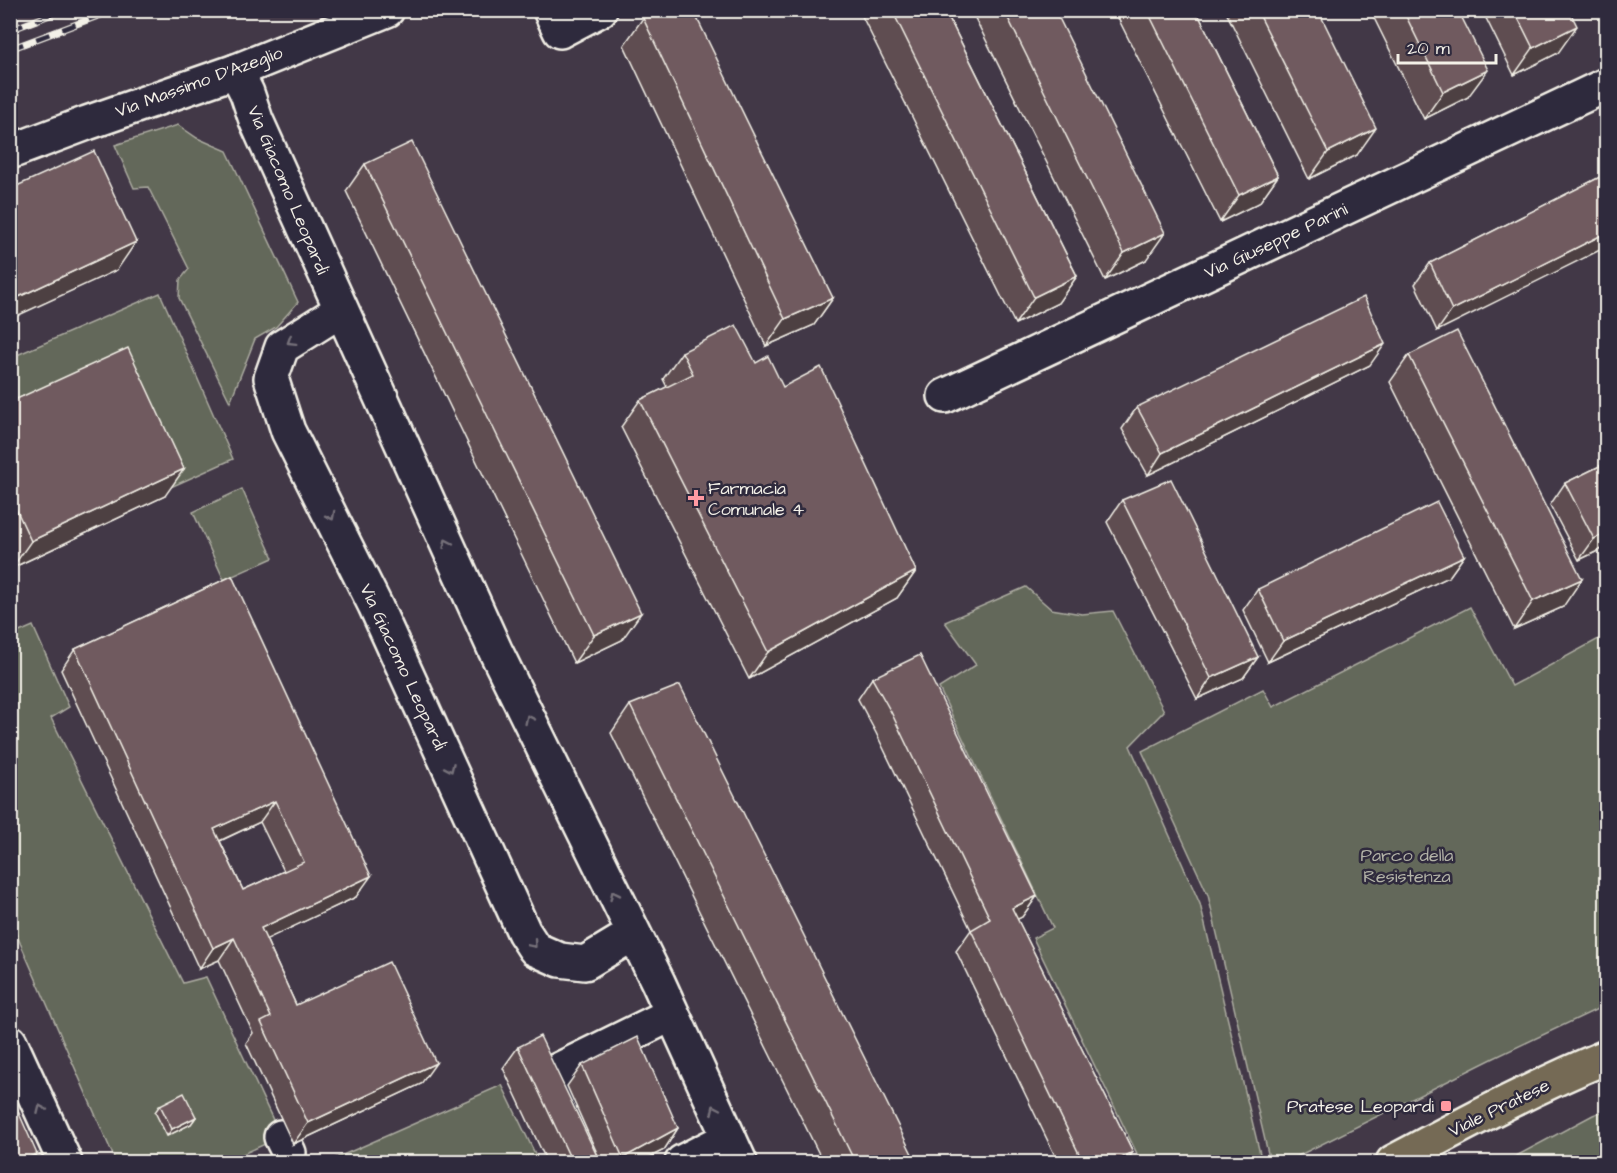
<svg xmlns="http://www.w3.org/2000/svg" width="1617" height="1173" viewBox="0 0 1617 1173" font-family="'Architects Daughter',sans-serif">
	<rect width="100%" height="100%" fill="#423847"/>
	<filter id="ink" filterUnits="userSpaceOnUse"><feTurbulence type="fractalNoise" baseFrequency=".0167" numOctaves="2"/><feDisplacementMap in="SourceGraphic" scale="12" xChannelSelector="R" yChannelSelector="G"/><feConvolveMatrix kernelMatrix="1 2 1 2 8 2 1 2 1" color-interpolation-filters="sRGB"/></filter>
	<g filter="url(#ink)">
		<g fill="#64685a" stroke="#acaca1" stroke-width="1.5">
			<path d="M178 125 197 138 227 151 298 302 276 327 255 339 230 402 179 298 180 280 189 269 148 187 134 188 115 145Z"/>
			<path d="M160 293 233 459 171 487 11 416 10 358Z"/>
			<path d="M242 489 273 558 224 580 193 512Z"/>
			<path d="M1026 587 1051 609 1082 614 1113 611 1164 711 1130 746 1200 904 1262 1162H1141L1033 938 1053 928 939 688 976 665 945 622Z"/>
			<path d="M1470 607 1512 686 1606 635V1005L1494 1058 1286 1162H1270L1208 895 1142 751 1263 689 1273 707Z"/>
			<path d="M33 626 69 707 51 718 183 983 206 977 281 1137 225 1162H116L11 922 10 636Z"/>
			<path d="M502 1085 539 1162H327Z"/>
			<path d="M1606 1110V1162H1505L1593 1115Z"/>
		</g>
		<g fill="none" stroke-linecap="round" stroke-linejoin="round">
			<g stroke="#f4f1e8" stroke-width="38">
				<g id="minor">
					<path d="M550 10 560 31 600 10"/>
					<path d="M236 71 247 93 256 120 495 650 658 982 740 1162"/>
					<path d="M10 152 87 123 236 71 387 10"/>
					<path d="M341 310 282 347 271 378 288 431 375 605 524 932 535 949 560 960 585 963 633 934"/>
					<path d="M945 396 1606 85"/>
					<path d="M10 1042 65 1162"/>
					<path d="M281 1137 289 1153"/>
					<path d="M591 1162 550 1074 672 1014"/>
					<path d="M682 1162 729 1138"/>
				</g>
			</g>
			<g stroke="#f4f1e8" stroke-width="38">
				<path id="major" d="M1393 1162C1463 1125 1533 1087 1606 1057"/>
			</g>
			<use href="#minor" stroke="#2f2a3d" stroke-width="33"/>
			<use href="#major" stroke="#746b55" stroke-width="33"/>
			<g stroke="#f4f1e8" stroke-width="7">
				<g id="rail">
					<path d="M10 30 63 10"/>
					<path d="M10 49 114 10"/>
				</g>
			</g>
			<use href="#rail" stroke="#2f2a3d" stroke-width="4.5" stroke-dasharray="14" stroke-linecap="butt"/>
		</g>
		<g fill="#5f4d51" stroke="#f4f1e8" stroke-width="1.5" fill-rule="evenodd">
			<path d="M859 10H945L1077 276 1058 303 1015 324Z"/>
			<path d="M971 10H1055L1146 260 1105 280Z"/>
			<path d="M1114 10H1196L1278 176 1259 203 1220 222Z"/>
			<path d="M1225 10H1318L1357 155 1309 179Z"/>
			<path d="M1370 10H1458L1468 97 1424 119Z"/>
			<path d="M1482 10H1569L1558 53 1514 75Z"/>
			<path d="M643 18 833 298 814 325 766 346 624 45Z"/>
			<path d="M365 164 622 640 574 663 346 191Z"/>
			<path d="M1606 174 1437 331 1415 284 1430 263Z"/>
			<path d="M682 352 756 363 783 387 916 571 897 598 749 679 621 427 640 400 667 387 663 379Z"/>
			<path d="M1409 355 1563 607 1514 629 1390 382Z"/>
			<path d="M1370 365 1148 475 1122 429 1137 407Z"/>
			<path d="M10 402 165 496 12 568 10 565Z"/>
			<path d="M1606 463V547L1579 560 1550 505 1565 483Z"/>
			<path d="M1122 500 1258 657 1243 678 1197 699 1107 522Z"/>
			<path d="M1464 556 1449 577 1268 662 1243 610 1258 589Z"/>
			<path d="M232 576 356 897 266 939 296 1005 421 1084 293 1144 246 1043 253 1033 219 960 199 969 61 670 75 649ZM260 822 284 871 243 890 220 841Z"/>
			<path d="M872 678 1037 896 1022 917 1017 919 1133 1152 1126 1162H1058L956 951 971 930 876 733 858 699Z"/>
			<path d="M630 705 916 1162H823L611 733Z"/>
			<path d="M518 1047 600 1162H547L503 1068Z"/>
			<path d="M582 1065 678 1128 664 1150 640 1162H601L567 1086Z"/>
			<path d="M160 1105 196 1117 191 1124 167 1136 155 1112Z"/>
		</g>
		<g fill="#4e3f42" stroke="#f4f1e8" stroke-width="1.5">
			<path d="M1577 26 1558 53 1514 75 1533 48Z"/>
			<path d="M1488 70 1468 97 1424 119 1443 92Z"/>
			<path d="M1376 128 1357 155 1309 179 1328 152Z"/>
			<path d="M1278 176 1259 203 1220 222 1239 195Z"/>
			<path d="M1165 233 1146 260 1105 280 1124 253Z"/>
			<path d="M1606 233V247L1437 331 1452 310Z"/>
			<path d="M136 242 117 270 10 319V301Z"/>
			<path d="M1077 276 1058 303 1015 324 1034 297Z"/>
			<path d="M833 298 814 325 766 346 785 319Z"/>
			<path d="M1385 344 1370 365 1148 475 1162 453Z"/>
			<path d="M184 469 165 496 12 568 31 541Z"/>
			<path d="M1606 533V547L1579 560 1594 539Z"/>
			<path d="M1464 556 1449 577 1268 662 1283 641Z"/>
			<path d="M916 571 897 598 749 679 768 652Z"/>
			<path d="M1582 579 1563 607 1514 629 1533 601Z"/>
			<path d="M641 613 622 640 574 663 594 635Z"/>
			<path d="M1258 657 1243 678 1197 699 1211 678Z"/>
			<path d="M275 801 260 822 200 850 214 829Z"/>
			<path d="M371 876 356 897 246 949 261 928Z"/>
			<path d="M1037 896 1022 917 997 929 1012 908Z"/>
			<path d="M234 938 219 960 199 969 213 948Z"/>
			<path d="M436 1063 421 1084 293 1144 308 1123Z"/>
			<path d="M196 1117 191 1124 167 1136 172 1129Z"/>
			<path d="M678 1128 664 1150 640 1162H620L623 1158Z"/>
			<path d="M1133 1152 1126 1162H1114Z"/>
			<path d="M37 1154 31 1162H17Z"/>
		</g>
		<g fill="#6f5a5e" stroke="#f4f1e8" stroke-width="1.5" fill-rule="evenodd">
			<path d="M656 10H693L833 298 785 319 643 18Z"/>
			<path d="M892 10H945L1077 276 1034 297Z"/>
			<path d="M1004 10H1055L1165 233 1124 253Z"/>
			<path d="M1147 10H1196L1278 176 1239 195Z"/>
			<path d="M1257 10H1318L1376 128 1328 152Z"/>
			<path d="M1403 10H1458L1488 70 1443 92Z"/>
			<path d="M1514 10H1569L1577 26 1533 48Z"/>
			<path d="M412 142 641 613 594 635 365 164Z"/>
			<path d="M94 151 136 242 10 301V189Z"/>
			<path d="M1606 174V233L1452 310 1430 263Z"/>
			<path d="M1364 297 1385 344 1162 453 1137 407Z"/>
			<path d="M736 325 756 363 768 356 783 387 821 367 916 571 768 652 640 400 693 374 682 352Z"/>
			<path d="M1457 331 1582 579 1533 601 1409 355Z"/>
			<path d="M128 348 184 469 31 541 10 496V402Z"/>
			<path d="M1606 463V533L1594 539 1565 483Z"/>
			<path d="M1171 479 1258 657 1211 678 1122 500Z"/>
			<path d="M1437 502 1464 556 1283 641 1258 589Z"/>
			<path d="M232 576 371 876 261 928 296 1005 389 962 436 1063 308 1123 261 1022 271 1017 234 938 213 948 75 649ZM275 801 304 862 243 890 214 829Z"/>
			<path d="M920 655 1037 896 1012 908 1133 1152 1114 1162H1083L971 930 990 919 891 712 872 678Z"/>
			<path d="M680 685 916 1162H855L630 705Z"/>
			<path d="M540 1036 600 1162H572L518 1047Z"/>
			<path d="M638 1037 678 1128 623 1158 582 1065Z"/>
			<path d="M10 1093 37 1154 17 1162H10Z"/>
			<path d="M184 1093 196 1117 172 1129 160 1105Z"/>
		</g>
		<defs><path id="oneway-chevron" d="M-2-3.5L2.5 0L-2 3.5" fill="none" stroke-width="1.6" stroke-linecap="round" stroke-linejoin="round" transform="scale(1.5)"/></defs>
		<g stroke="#747079">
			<use href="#oneway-chevron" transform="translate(291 341) rotate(148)"/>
			<use href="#oneway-chevron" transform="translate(331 516) rotate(63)"/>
			<use href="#oneway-chevron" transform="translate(447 543) rotate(-115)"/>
			<use href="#oneway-chevron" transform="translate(529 719) rotate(-116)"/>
			<use href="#oneway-chevron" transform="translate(450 768) rotate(66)"/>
			<use href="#oneway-chevron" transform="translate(614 895) rotate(-116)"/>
			<use href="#oneway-chevron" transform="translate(533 944) rotate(49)"/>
			<use href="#oneway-chevron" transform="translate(41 1109) rotate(-114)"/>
			<use href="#oneway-chevron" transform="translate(715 1109) rotate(-115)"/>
		</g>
	</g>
	<g fill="#ff9aa2" stroke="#2f2a3d" stroke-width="2">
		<path d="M693 489h6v6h6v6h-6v6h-6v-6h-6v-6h6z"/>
		<rect x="1440" y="1100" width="12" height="12" rx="3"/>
	</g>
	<g text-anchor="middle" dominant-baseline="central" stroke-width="5" stroke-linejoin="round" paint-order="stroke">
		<g font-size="18" fill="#f4f1e8" stroke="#2f2a3d">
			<text transform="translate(199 82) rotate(-20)">Via Massimo D'Azeglio</text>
			<text transform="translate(288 190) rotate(67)">Via Giacomo Leopardi</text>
			<text transform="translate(1276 241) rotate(-25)">Via Giuseppe Parini</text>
			<text transform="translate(403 667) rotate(65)">Via Giacomo Leopardi</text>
			<text transform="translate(1499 1108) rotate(-26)">Viale Pratese</text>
		</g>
		<g font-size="18" fill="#f4f1e8" stroke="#2f2a3d" text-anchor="start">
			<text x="708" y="488">Farmacia<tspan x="708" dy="21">Comunale 4</tspan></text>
			<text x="1434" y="1106" text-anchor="end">Pratese Leopardi</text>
		</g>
		<g font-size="18" fill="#b3b3a8" stroke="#2f2a3d">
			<text x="1407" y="855">Parco della<tspan x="1407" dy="21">Resistenza</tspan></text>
		</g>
	</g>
	<rect width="1617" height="1173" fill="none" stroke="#2f2a3d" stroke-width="36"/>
	<rect x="18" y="18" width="1581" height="1137" fill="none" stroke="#f4f1e8" stroke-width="2" filter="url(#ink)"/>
	<path d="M1398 54v9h98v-9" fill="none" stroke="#f4f1e8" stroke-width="3"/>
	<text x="1407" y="54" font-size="18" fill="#f4f1e8" stroke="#2f2a3d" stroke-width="4.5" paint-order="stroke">20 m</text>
</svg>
